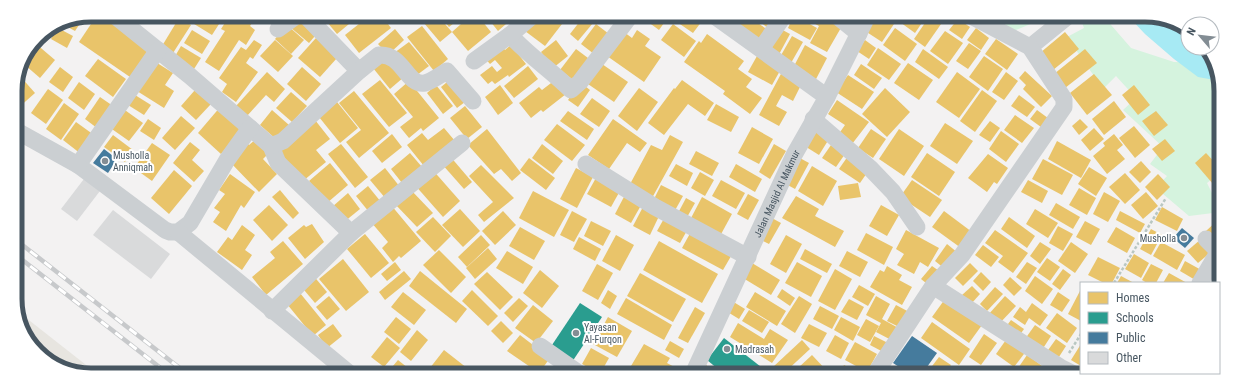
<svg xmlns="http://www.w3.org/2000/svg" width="1236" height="390" viewBox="0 0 1236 390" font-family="'Roboto Condensed',sans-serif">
	<rect width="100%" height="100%" fill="#f3f2f2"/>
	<path fill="#e7e5e0" d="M16 310 95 372H71L34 349Z"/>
	<g fill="#d5f3de">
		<path d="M998 17H1029L1033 23 1011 32Z"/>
		<path d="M1080 17 1105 18 1131 48 1174 62 1213 63 1220 77 1219 173 1207 183 1215 199 1213 213 1189 216 1156 188 1167 176 1150 164 1163 147 1123 110 1136 98 1116 76 1103 89 1067 37 1084 28Z"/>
	</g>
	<path fill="#a7eaf4" d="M1130 18H1165L1188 32V48H1205L1220 77V81L1198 77 1174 59 1145 34Z"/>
	<g fill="#e9c46a">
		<path d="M97 15H108L152 45 130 77 79 42Z"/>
		<path d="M160 15H176L171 23Z"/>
		<path d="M189 15H212L221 21 212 35 186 19Z"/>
		<path d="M230 15 237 18 239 15H257L250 26 255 30 246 45 239 40 219 71 205 62 225 31 221 29Z"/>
		<path d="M85 16 75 31 66 26 70 19Z"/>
		<path d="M299 16 320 30 309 43 290 27Z"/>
		<path d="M322 16H352L355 19 337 34Z"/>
		<path d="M369 16H382L391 28 359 53 345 35Z"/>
		<path d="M418 16H438L452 32 440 42Z"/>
		<path d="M440 16H463L449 27Z"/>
		<path d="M470 16H478L491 32 468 51 452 32Z"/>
		<path d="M486 16H515L498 31Z"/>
		<path d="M537 16H551L562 24 545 46 525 31Z"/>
		<path d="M558 16H574L568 24Z"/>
		<path d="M584 16 593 23 578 41 570 34Z"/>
		<path d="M640 16H669L659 30Z"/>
		<path d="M677 16 705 17 693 33 674 20Z"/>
		<path d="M745 17H749L768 30 757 46 736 30Z"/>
		<path d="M754 17H779L769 29Z"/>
		<path d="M793 17H797L817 28 810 40 788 28Z"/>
		<path d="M802 17H829L842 26 827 52 810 43 819 26Z"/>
		<path d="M870 17H890L896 21 882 42 862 29Z"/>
		<path d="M899 17H926L915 33 897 20Z"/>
		<path d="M929 17H946L925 47 914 39Z"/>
		<path d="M179 18 191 25 173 53 162 46Z"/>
		<path d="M958 19 970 27 962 39 949 30Z"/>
		<path d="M596 24 609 34 594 54 581 44Z"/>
		<path d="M673 24 696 41 684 57 661 40Z"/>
		<path d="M287 25 304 40 291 54 275 39Z"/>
		<path d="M422 26 448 59 434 71 407 37Z"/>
		<path d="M777 27 790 34 777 58 764 50Z"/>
		<path d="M58 28 73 36 67 48 51 39Z"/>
		<path d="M895 28 917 44 905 61 883 45Z"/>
		<path d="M976 28 989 38 981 50 967 40Z"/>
		<path d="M395 29 404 40 388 55 378 44Z"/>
		<path d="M192 30 210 41 202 54 184 43Z"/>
		<path d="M637 30 650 39 645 46 661 57 644 82 607 56 624 32 632 38Z"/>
		<path d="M945 31 963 43 948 64 930 51Z"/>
		<path d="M1065 32 1079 49 1053 70 1040 53Z"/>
		<path d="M707 34 744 61 738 69 752 79 746 87 762 98 750 114 723 94 725 91 684 62 699 41 701 43Z"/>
		<path d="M792 36 803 42 791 63 780 57Z"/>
		<path d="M316 38 337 58 320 77 298 58Z"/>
		<path d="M996 39 1018 54 1007 70 985 54Z"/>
		<path d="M254 40 262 45 253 59 250 57 246 63 258 72 236 102 222 92 227 84 219 78 241 47 246 50Z"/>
		<path d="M275 40 293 56 278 72 260 56Z"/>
		<path d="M556 40 568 56 553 68 541 52Z"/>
		<path d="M865 40 876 48 869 59 857 51Z"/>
		<path d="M409 42 429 66 413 78 394 53Z"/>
		<path d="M35 43 55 60 40 78 25 65Z"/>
		<path d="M500 43 505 50 511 45 526 64 509 77 508 75 495 84 492 81 488 84 480 75 492 66 497 72 502 68 495 60 490 64 483 56Z"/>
		<path d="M969 43 981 51 968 69 956 61Z"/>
		<path d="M805 45 827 58 815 81 793 68Z"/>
		<path d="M181 46 201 58 194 69 174 58Z"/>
		<path d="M878 48 901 64 889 80 867 65Z"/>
		<path d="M576 49 592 61 576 82 560 70Z"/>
		<path d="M923 49 948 67 939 79 915 62Z"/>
		<path d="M1085 49 1097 63 1065 88 1054 74Z"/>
		<path d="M388 56 404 77 390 89 373 68Z"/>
		<path d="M757 56 781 69 772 85 748 72Z"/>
		<path d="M984 56 1003 69 988 91 969 77Z"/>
		<path d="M98 59 126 79 113 97 85 76Z"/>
		<path d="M154 61 173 73 165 85 174 91 164 108 137 91Z"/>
		<path d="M908 63 933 80 919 100 894 83Z"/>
		<path d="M602 64 628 82 614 102 588 84Z"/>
		<path d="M861 64 882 78 874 89 854 75Z"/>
		<path d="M528 66 538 79 514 98 504 86Z"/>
		<path d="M60 67 73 77 63 92 49 82Z"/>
		<path d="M302 67 321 84 306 101 287 84Z"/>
		<path d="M1025 71 1052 96 1041 107 1023 89 1026 85 1019 78Z"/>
		<path d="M267 72 285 89 274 102 266 95 247 116 236 106Z"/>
		<path d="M782 72 801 85 793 101 782 95 776 106 787 112 779 126 759 115Z"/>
		<path d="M957 72 980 89 959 118 936 102Z"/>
		<path d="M1006 72 1018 81 1004 100 992 92Z"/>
		<path d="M1094 74 1112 95 1087 115 1070 93Z"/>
		<path d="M848 75 874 92 862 109 836 92Z"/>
		<path d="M20 76 35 93 17 109 15 86Z"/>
		<path d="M452 78 469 99 457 108 441 87Z"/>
		<path d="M380 80 407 113 389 127 362 94Z"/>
		<path d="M555 80 566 94 543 112 541 110 531 118 519 103 539 87 542 90Z"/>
		<path d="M682 80 714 103 705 116 688 104 664 135 648 123 674 88 675 89Z"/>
		<path d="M409 81 439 118 423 131 421 128 409 138 400 127 413 117 394 94Z"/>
		<path d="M79 82 95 94 84 110 68 98Z"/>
		<path d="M580 82 590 90 578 107 568 100Z"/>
		<path d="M436 85 453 106 443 114 427 93Z"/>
		<path d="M500 85 513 103 498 115 485 97Z"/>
		<path d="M1134 85 1150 105 1138 115 1122 95Z"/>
		<path d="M639 88 658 102 637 131 618 116Z"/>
		<path d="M885 88 910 112 887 137 862 114Z"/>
		<path d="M48 89 63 100 46 124 31 113Z"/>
		<path d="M195 90 211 104 196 120 181 106Z"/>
		<path d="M982 90 997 101 975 132 960 121Z"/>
		<path d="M354 91 389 133 359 158 346 142 361 130 339 103Z"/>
		<path d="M291 92 307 106 292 122 276 108Z"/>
		<path d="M135 95 151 105 144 115 128 105Z"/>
		<path d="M1019 95 1035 107 1027 117 1011 106Z"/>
		<path d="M100 97 113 106 97 128 85 119Z"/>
		<path d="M592 98 610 111 599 127 580 114Z"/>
		<path d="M837 100 869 122 852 144 838 135 845 125 828 114Z"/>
		<path d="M1114 101 1126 117 1104 135 1092 119Z"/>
		<path d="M337 102 358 128 340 143 319 117Z"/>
		<path d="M64 103 79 114 61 140 46 129Z"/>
		<path d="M716 104 739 117 731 132 707 120Z"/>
		<path d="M221 106 245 126 221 154 198 133Z"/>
		<path d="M465 106 482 127 467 139 450 118Z"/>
		<path d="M122 108 143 123 129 141 109 127Z"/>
		<path d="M272 110 289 125 277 140 260 125Z"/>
		<path d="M1037 110 1052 121 1045 130 1030 119Z"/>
		<path d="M568 111 594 129 587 140 560 121Z"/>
		<path d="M1156 111 1168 125 1154 136 1142 121Z"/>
		<path d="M1015 115 1034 128 1022 143 1004 130Z"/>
		<path d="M181 116 195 128 175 150 162 138Z"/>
		<path d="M148 119 161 128 154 140 140 131Z"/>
		<path d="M613 119 647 143 640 152 627 143 609 169 588 155Z"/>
		<path d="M1080 119 1088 127 1079 135 1072 126Z"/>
		<path d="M315 120 330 139 316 150 326 162 303 181 280 152 296 139Z"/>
		<path d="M990 121 1000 128 990 142 979 135Z"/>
		<path d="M76 122 94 135 81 154 63 140Z"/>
		<path d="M945 123 973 141 957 164 930 146Z"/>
		<path d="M557 124 585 145 572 161 544 140Z"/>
		<path d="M1134 126 1150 145 1135 158 1119 138Z"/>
		<path d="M752 127 773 139 759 164 738 153Z"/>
		<path d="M444 128 455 141 424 166 407 145 422 133 428 140Z"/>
		<path d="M1094 128 1104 139 1090 151 1081 140Z"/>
		<path d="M487 129 521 173 512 181 501 169 494 174 468 145Z"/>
		<path d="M814 129 829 139 819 155 803 145Z"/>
		<path d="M871 129 886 139 873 158 858 148Z"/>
		<path d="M899 129 924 146 904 176 879 159Z"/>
		<path d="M1001 131 1019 144 1006 162 989 149Z"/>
		<path d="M392 134 402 147 382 163 372 151Z"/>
		<path d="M1114 134 1123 145 1117 150 1125 159 1107 174 1093 156 1105 146 1103 143Z"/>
		<path d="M113 135 133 150 125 162 104 147Z"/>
		<path d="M670 135 683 142 652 198 629 186 651 145 662 150Z"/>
		<path d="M257 138 271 151 263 159 277 174 259 192 229 161 247 143 249 145Z"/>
		<path d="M1165 139 1175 151 1162 161 1152 149Z"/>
		<path d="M1057 141 1091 160 1081 178 1048 159Z"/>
		<path d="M190 142 200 150 192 160 204 171 194 182 173 163Z"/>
		<path d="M152 143 170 155 152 181 134 168Z"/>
		<path d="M341 144 368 177 355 188 328 154Z"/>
		<path d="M542 144 563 161 553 174 532 158Z"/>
		<path d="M774 144 786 151 770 179 759 172Z"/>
		<path d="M831 145 845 154 836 167 822 158Z"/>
		<path d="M696 151 719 163 712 176 689 164Z"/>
		<path d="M410 153 422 167 402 183 391 169Z"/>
		<path d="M927 153 955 172 939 196 911 177Z"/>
		<path d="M1206 153 1219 167V179L1213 184 1195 163Z"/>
		<path d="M988 154 1008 168 997 184 994 182 987 192 968 178Z"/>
		<path d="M449 155 472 182 464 189 441 163Z"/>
		<path d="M848 156 869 170 860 183 839 169Z"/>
		<path d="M798 157 809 163 795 189 784 183Z"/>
		<path d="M529 158 555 178 546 190 520 170Z"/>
		<path d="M1043 159 1073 175 1062 195 1032 179Z"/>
		<path d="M1141 161 1151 172 1140 183 1129 172Z"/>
		<path d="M330 163 348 185 327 203 309 181Z"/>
		<path d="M676 164 693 173 687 186 669 176Z"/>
		<path d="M736 164 762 179 755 192 729 177Z"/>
		<path d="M481 165 514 198 484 222 478 215 493 202 469 176Z"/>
		<path d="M812 166 837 181 823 206 798 191Z"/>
		<path d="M1089 167 1107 178 1096 196 1078 184Z"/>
		<path d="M385 168 400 187 386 199 370 180Z"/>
		<path d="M431 168 460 201 443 217 414 184Z"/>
		<path d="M576 168 593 177 577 208 560 199Z"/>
		<path d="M174 170 192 186 169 214 151 198Z"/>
		<path d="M700 172 714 180 705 196 691 188Z"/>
		<path d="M1125 173 1140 190 1125 204 1109 187Z"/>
		<path d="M230 174 255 192 244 208 241 205 226 231 213 222 220 212 214 208 225 194 219 190Z"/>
		<path d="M1158 174 1170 187 1157 200 1145 187Z"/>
		<path d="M597 176 621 189 611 207 587 194Z"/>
		<path d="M721 180 745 193 736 209 712 196Z"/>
		<path d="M912 180 942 200 930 217 900 197Z"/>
		<path d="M1028 180 1048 191 1042 203 1021 192Z"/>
		<path d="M858 183 861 197 840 200 838 186Z"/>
		<path d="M661 185 683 196 673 214 652 203Z"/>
		<path d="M368 186 381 202 369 212 356 196Z"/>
		<path d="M409 188 433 213 417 227 394 203Z"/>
		<path d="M1079 188 1096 198 1087 215 1069 205Z"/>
		<path d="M280 190 299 213 293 219 272 197Z"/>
		<path d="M533 191 569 210 554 237 519 218Z"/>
		<path d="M627 191 644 200 631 223 615 214Z"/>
		<path d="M1104 192 1120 201 1108 222 1093 214Z"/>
		<path d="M1146 192 1158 206 1143 219 1131 205Z"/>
		<path d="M348 193 360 209 344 222 332 207Z"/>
		<path d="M748 194 759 200 748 220 737 214Z"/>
		<path d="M796 196 819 209 815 216 844 231 835 247 782 218Z"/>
		<path d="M702 197 732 214 720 236 690 220Z"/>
		<path d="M686 198 695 203 686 219 677 215Z"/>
		<path d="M1056 203 1080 217 1073 229 1049 215Z"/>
		<path d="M269 205 288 225 272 241 253 220Z"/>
		<path d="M391 205 421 241 401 258 399 256 393 262 382 248 388 242 371 222Z"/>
		<path d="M644 205 660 214 650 235 633 226Z"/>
		<path d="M881 205 899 215 887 236 869 226Z"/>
		<path d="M1162 207 1183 219 1177 231 1155 220Z"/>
		<path d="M460 209 480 231 463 247 442 225Z"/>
		<path d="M1035 209 1058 223 1048 238 1026 224Z"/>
		<path d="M503 211 516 225 495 245 482 231Z"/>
		<path d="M572 211 587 219 574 242 560 235Z"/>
		<path d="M944 211 972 232 961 248 932 227Z"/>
		<path d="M1120 211 1145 224 1140 233 1116 220Z"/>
		<path d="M666 215 689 227 680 243 657 231Z"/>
		<path d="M433 217 451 236 435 252 416 232Z"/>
		<path d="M770 217 781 223 769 244 759 239Z"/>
		<path d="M1009 217 1035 236 1027 248 1001 229Z"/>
		<path d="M1219 219V243L1217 244 1206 231Z"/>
		<path d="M591 221 611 231 603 246 584 236Z"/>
		<path d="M1085 221 1100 229 1091 245 1076 237Z"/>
		<path d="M312 224 324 242 305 259 288 238 304 225 306 227Z"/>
		<path d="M242 225 255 235 245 250 252 255 242 270 217 252 228 237 232 240Z"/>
		<path d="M1058 226 1073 234 1063 251 1049 243Z"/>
		<path d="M520 227 545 241 534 260 509 246Z"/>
		<path d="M1116 227 1135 238 1127 253 1107 242Z"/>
		<path d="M693 228 734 251 723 270 682 248Z"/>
		<path d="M1151 229 1162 235 1151 255 1140 249Z"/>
		<path d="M906 230 939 248 928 267 920 262 914 274 897 265 904 254 896 249Z"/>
		<path d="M995 230 1028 253 1013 273 998 262 1003 256 985 243Z"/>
		<path d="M866 233 893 247 884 265 857 250Z"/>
		<path d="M365 234 389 263 371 278 347 249Z"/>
		<path d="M481 235 490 245 467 267 458 257Z"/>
		<path d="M616 235 634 245 620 271 602 261Z"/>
		<path d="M786 235 802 244 786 273 770 264Z"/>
		<path d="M579 237 601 249 595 261 573 249Z"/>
		<path d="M1200 240 1211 252 1198 263 1187 251Z"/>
		<path d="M283 241 303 264 266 295 252 277 275 258 270 252Z"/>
		<path d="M659 241 718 274 702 303 643 270Z"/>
		<path d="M1040 242 1051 249 1040 264 1030 256Z"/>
		<path d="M1071 242 1088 254 1075 273 1058 261Z"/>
		<path d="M1161 242 1185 255 1177 270 1153 256Z"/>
		<path d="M947 244 958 253 945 269 935 261Z"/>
		<path d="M983 245 999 257 991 267 975 255Z"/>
		<path d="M488 248 497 259 475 279 466 268Z"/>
		<path d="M805 249 832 264 827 273 800 259Z"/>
		<path d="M439 250 466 277 451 293 423 265Z"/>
		<path d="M507 251 533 267 523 284 496 268Z"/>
		<path d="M847 251 868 262 860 277 839 266Z"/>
		<path d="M1134 254 1149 263 1141 278 1125 269Z"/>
		<path d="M1098 257 1120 268 1112 283H1104L1088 275Z"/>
		<path d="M1047 258 1060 267 1050 281 1037 272Z"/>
		<path d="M343 259 369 292 346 311 319 279Z"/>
		<path d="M1185 261 1203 271 1197 281 1180 271Z"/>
		<path d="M395 262 401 270 387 281 381 274Z"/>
		<path d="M797 262 822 276 811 297 785 283Z"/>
		<path d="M1027 262 1037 268 1026 284 1016 277Z"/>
		<path d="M752 263 780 280 771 295 743 278Z"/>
		<path d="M970 263 978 271 963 286 955 278Z"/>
		<path d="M597 264 613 273 598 300 582 291Z"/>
		<path d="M1151 264 1163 270 1156 283H1147L1142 280Z"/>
		<path d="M887 266 902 275 899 280 912 287 902 305 870 287 880 270 884 272Z"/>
		<path d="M932 266 942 273 931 287 921 279Z"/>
		<path d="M835 269 852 279 835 310 818 301Z"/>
		<path d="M1063 269 1071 275 1060 290 1052 284Z"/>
		<path d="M540 270 559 286 542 308 523 293Z"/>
		<path d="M404 271 411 279 385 300 379 292Z"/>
		<path d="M420 271 467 309 456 323 409 286Z"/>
		<path d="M487 272 513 297 500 310 474 284Z"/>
		<path d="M981 272 991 282 983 291 973 281Z"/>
		<path d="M640 273 686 299 673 322 627 296Z"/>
		<path d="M1169 273 1187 283H1163Z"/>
		<path d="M312 274 327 292 315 303 299 284Z"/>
		<path d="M1035 276 1053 289 1042 304 1025 291Z"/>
		<path d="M1121 276 1134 283H1117Z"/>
		<path d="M1010 277 1022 288 1014 296 1003 285Z"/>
		<path d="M859 285 875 294 868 306 852 297Z"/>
		<path d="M972 286 980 294 971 304 962 295Z"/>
		<path d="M995 287 1003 294 987 311 980 304Z"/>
		<path d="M782 289 795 298 790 306 777 297Z"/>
		<path d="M1081 289V321L1068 314Z"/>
		<path d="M472 290 498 316 488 326 462 301Z"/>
		<path d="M608 290 617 296 610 309 601 303Z"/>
		<path d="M403 292 426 310 414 325 391 307Z"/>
		<path d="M755 292 786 311 777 326 746 307Z"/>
		<path d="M1058 292 1070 300 1062 312 1050 305Z"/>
		<path d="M300 293 326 325 313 336 287 304Z"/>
		<path d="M329 296 340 309 327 320 316 307Z"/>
		<path d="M799 296 812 304 795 333 781 324Z"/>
		<path d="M876 296 890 304 882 319 902 330 895 342 876 332 881 323 866 315Z"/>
		<path d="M1005 296 1016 306 998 325 988 315Z"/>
		<path d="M519 298 528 306 513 322 504 313Z"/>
		<path d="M626 298 672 325 664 340 617 314Z"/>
		<path d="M849 299 864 307 857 320 841 312Z"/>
		<path d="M945 299 982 325 969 343 932 317Z"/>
		<path d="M732 301 745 309 739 319 726 311Z"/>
		<path d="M1032 303 1048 315 1040 326 1029 318 1025 325 1013 317 1020 307 1026 312Z"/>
		<path d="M533 305 553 321 536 343 515 328Z"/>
		<path d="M896 305 911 313 903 329 887 321Z"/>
		<path d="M820 306 839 316 832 329 813 319Z"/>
		<path d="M695 307 705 313 688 343 678 338Z"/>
		<path d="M749 310 769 322 762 333 742 321Z"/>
		<path d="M1057 313 1077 328 1067 343 1046 328Z"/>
		<path d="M396 317 411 329 399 344 384 332Z"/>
		<path d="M608 317 632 331 617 357 593 344Z"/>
		<path d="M841 317 860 327 853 341 834 330Z"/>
		<path d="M866 319 879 326 870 342 857 335Z"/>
		<path d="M1011 320 1024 329 1019 336 1005 328Z"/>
		<path d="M501 321 513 333 503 343 491 331Z"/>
		<path d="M932 322 970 349 959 365 921 338Z"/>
		<path d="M738 323 764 339 770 329 788 340 772 363 730 337Z"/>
		<path d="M333 324 342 336 327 348 318 335Z"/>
		<path d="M809 324 827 333 819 347 801 338Z"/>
		<path d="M1035 325 1051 336 1042 350 1025 339Z"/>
		<path d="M417 330 428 340 411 361 400 352Z"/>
		<path d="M984 334 997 343 981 365 969 357Z"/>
		<path d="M520 335 550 358 539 373 507 351Z"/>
		<path d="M835 335 849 343 841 359 826 351Z"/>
		<path d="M874 336 892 345 887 354 870 345Z"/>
		<path d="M387 337 400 348 384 367 371 357Z"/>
		<path d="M1008 337 1027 350 1014 367 996 354Z"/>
		<path d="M1056 339 1066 346 1057 360 1046 353Z"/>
		<path d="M802 340 810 349 783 374H780L773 367Z"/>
		<path d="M670 341 684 349 679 358 665 350Z"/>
		<path d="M855 342 877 354 867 372 845 360Z"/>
		<path d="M644 344 670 358 667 363 680 370 678 374H645L631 366Z"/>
		<path d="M1081 344V366L1071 360Z"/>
		<path d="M591 348 609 358 600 374 582 364Z"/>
		<path d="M444 350 467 368 462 373H426Z"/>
		<path d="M812 355 828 372 826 374H803L798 368Z"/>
		<path d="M1027 355 1052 373 1051 375H1021L1016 371Z"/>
		<path d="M939 357 951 365 945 374H926Z"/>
		<path d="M398 360 413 372 412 373H387Z"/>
		<path d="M705 364 716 374H697Z"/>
		<path d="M844 365 861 374H839Z"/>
		<path d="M893 367 905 374H889Z"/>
		<path d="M980 368 989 374H975Z"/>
		<path d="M1003 368 1013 375 998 374Z"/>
		<path d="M1100 373H1135L1134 375H1102Z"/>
	</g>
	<g fill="#2a9d8f">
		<path d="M580 303 602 317 572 362 550 348Z"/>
		<path d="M724 338 770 374H724L707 360Z"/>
	</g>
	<g fill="#457b9d">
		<path d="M104 149 117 159 108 173 93 163Z"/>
		<path d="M1182 228 1194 238 1185 248 1173 238Z"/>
		<path d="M912 336 937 353 922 374H910L893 363Z"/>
	</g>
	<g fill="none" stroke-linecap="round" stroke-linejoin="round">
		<path stroke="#a7eaf4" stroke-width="5.5" d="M1211 76 1220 84"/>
	</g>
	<g fill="#d9dadb">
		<path d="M87 175 103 187 77 221 61 209Z"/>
		<path d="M113 210 170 254 151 279 93 235Z"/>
	</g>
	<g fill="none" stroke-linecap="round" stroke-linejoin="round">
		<g stroke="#b9c7c2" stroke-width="2.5" stroke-dasharray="3 2" stroke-linecap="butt">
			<path d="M1114 283 1166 198"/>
			<path d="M1069 353 1081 334"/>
		</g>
		<g stroke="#cbcfd2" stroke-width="17">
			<path d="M114 15 190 76 271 146 278 163 351 233"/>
			<path d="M306 16 359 71"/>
			<path d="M716 17 827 97"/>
			<path d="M838 17 859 34"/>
			<path d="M278 29 296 16"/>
			<path d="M510 35C529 56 552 71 571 90L580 82 630 16"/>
			<path d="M1030 47 1067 17"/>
			<path d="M761 49 783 17"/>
			<path d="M158 50 78 165 165 230 170 232H178L190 223 227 160 250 128"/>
			<path d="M474 61 510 35 532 16"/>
			<path d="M813 119 870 168 893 192 917 227"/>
			<path d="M15 130 78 165"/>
			<path d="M271 146 283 141 359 71 379 55C403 53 406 86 425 83 432 81 440 75 447 71L473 101"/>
			<path d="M586 164 655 207 748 257"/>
			<path d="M178 232 349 373"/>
			<path d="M1200 283 1217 254 1215 248 1206 239"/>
			<path d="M933 286 1060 367 1076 375"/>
			<path d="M272 311 351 233 462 143"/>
			<path d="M540 346 580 374"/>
			<path id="s1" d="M693 374 794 155 827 97 867 17"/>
			<path d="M875 374 933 286 962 255 1064 107V99L1030 47 973 17"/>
			<path d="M1144 375 1145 373"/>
		</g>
		<g stroke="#c7c9cb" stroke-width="4.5">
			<g id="rail">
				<path d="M16 240 186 373"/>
				<path d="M16 255 167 373"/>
			</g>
		</g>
		<use href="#rail" stroke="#fff" stroke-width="3" stroke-dasharray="9" stroke-linecap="butt"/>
	</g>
	<g fill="#838d94" stroke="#fff" stroke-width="1.5">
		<circle cx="105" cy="161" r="4"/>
		<circle cx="1184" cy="238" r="4"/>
		<circle cx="576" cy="333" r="4"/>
		<circle cx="727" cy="349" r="4"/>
	</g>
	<g text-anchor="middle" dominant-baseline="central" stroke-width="4" stroke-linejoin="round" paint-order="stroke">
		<g font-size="10" fill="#475661" stroke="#fff" text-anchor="start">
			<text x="113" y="155">Musholla<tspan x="113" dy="12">Anniqmah</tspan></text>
			<text x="1176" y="238" text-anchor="end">Musholla</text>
			<text x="584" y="327">Yayasan<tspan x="584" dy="12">Al-Furqon</tspan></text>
			<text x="735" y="349">Madrasah</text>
		</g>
		<g font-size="10" fill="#475661" stroke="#fff">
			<text stroke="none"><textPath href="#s1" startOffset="199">Jalan Masjid Al Makmur</textPath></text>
		</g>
	</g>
	<path d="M0 0H1236V390H0ZM91 22H1145A69 69 0 0 1 1214 91V299A69 69 0 0 1 1145 368H91A69 69 0 0 1 22 299V91A69 69 0 0 1 91 22Z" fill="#fff" fill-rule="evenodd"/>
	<path fill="none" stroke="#475661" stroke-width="5" d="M91 22H1145A69 69 0 0 1 1214 91V299A69 69 0 0 1 1145 368H91A69 69 0 0 1 22 299V91A69 69 0 0 1 91 22Z"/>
	<rect x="1080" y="282" width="140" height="92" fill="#ffffff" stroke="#b5bbc0"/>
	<rect x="1088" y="292" width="20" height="12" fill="#e9c46a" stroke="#b5bbc0"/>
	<text x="1116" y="302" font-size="12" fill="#475661">Homes</text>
	<rect x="1088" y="312" width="20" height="12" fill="#2a9d8f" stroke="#b5bbc0"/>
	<text x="1116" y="322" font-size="12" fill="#475661">Schools</text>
	<rect x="1088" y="332" width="20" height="12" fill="#457b9d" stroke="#b5bbc0"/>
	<text x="1116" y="342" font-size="12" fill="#475661">Public</text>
	<rect x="1088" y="352" width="20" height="12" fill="#d9dadb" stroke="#b5bbc0"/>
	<text x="1116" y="362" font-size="12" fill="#475661">Other</text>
	<g transform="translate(1200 36) rotate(298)"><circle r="19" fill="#ffffff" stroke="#b5bbc0"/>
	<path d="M0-3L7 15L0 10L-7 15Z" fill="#838d94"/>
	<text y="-6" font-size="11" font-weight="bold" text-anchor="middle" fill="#475661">N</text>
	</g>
</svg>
